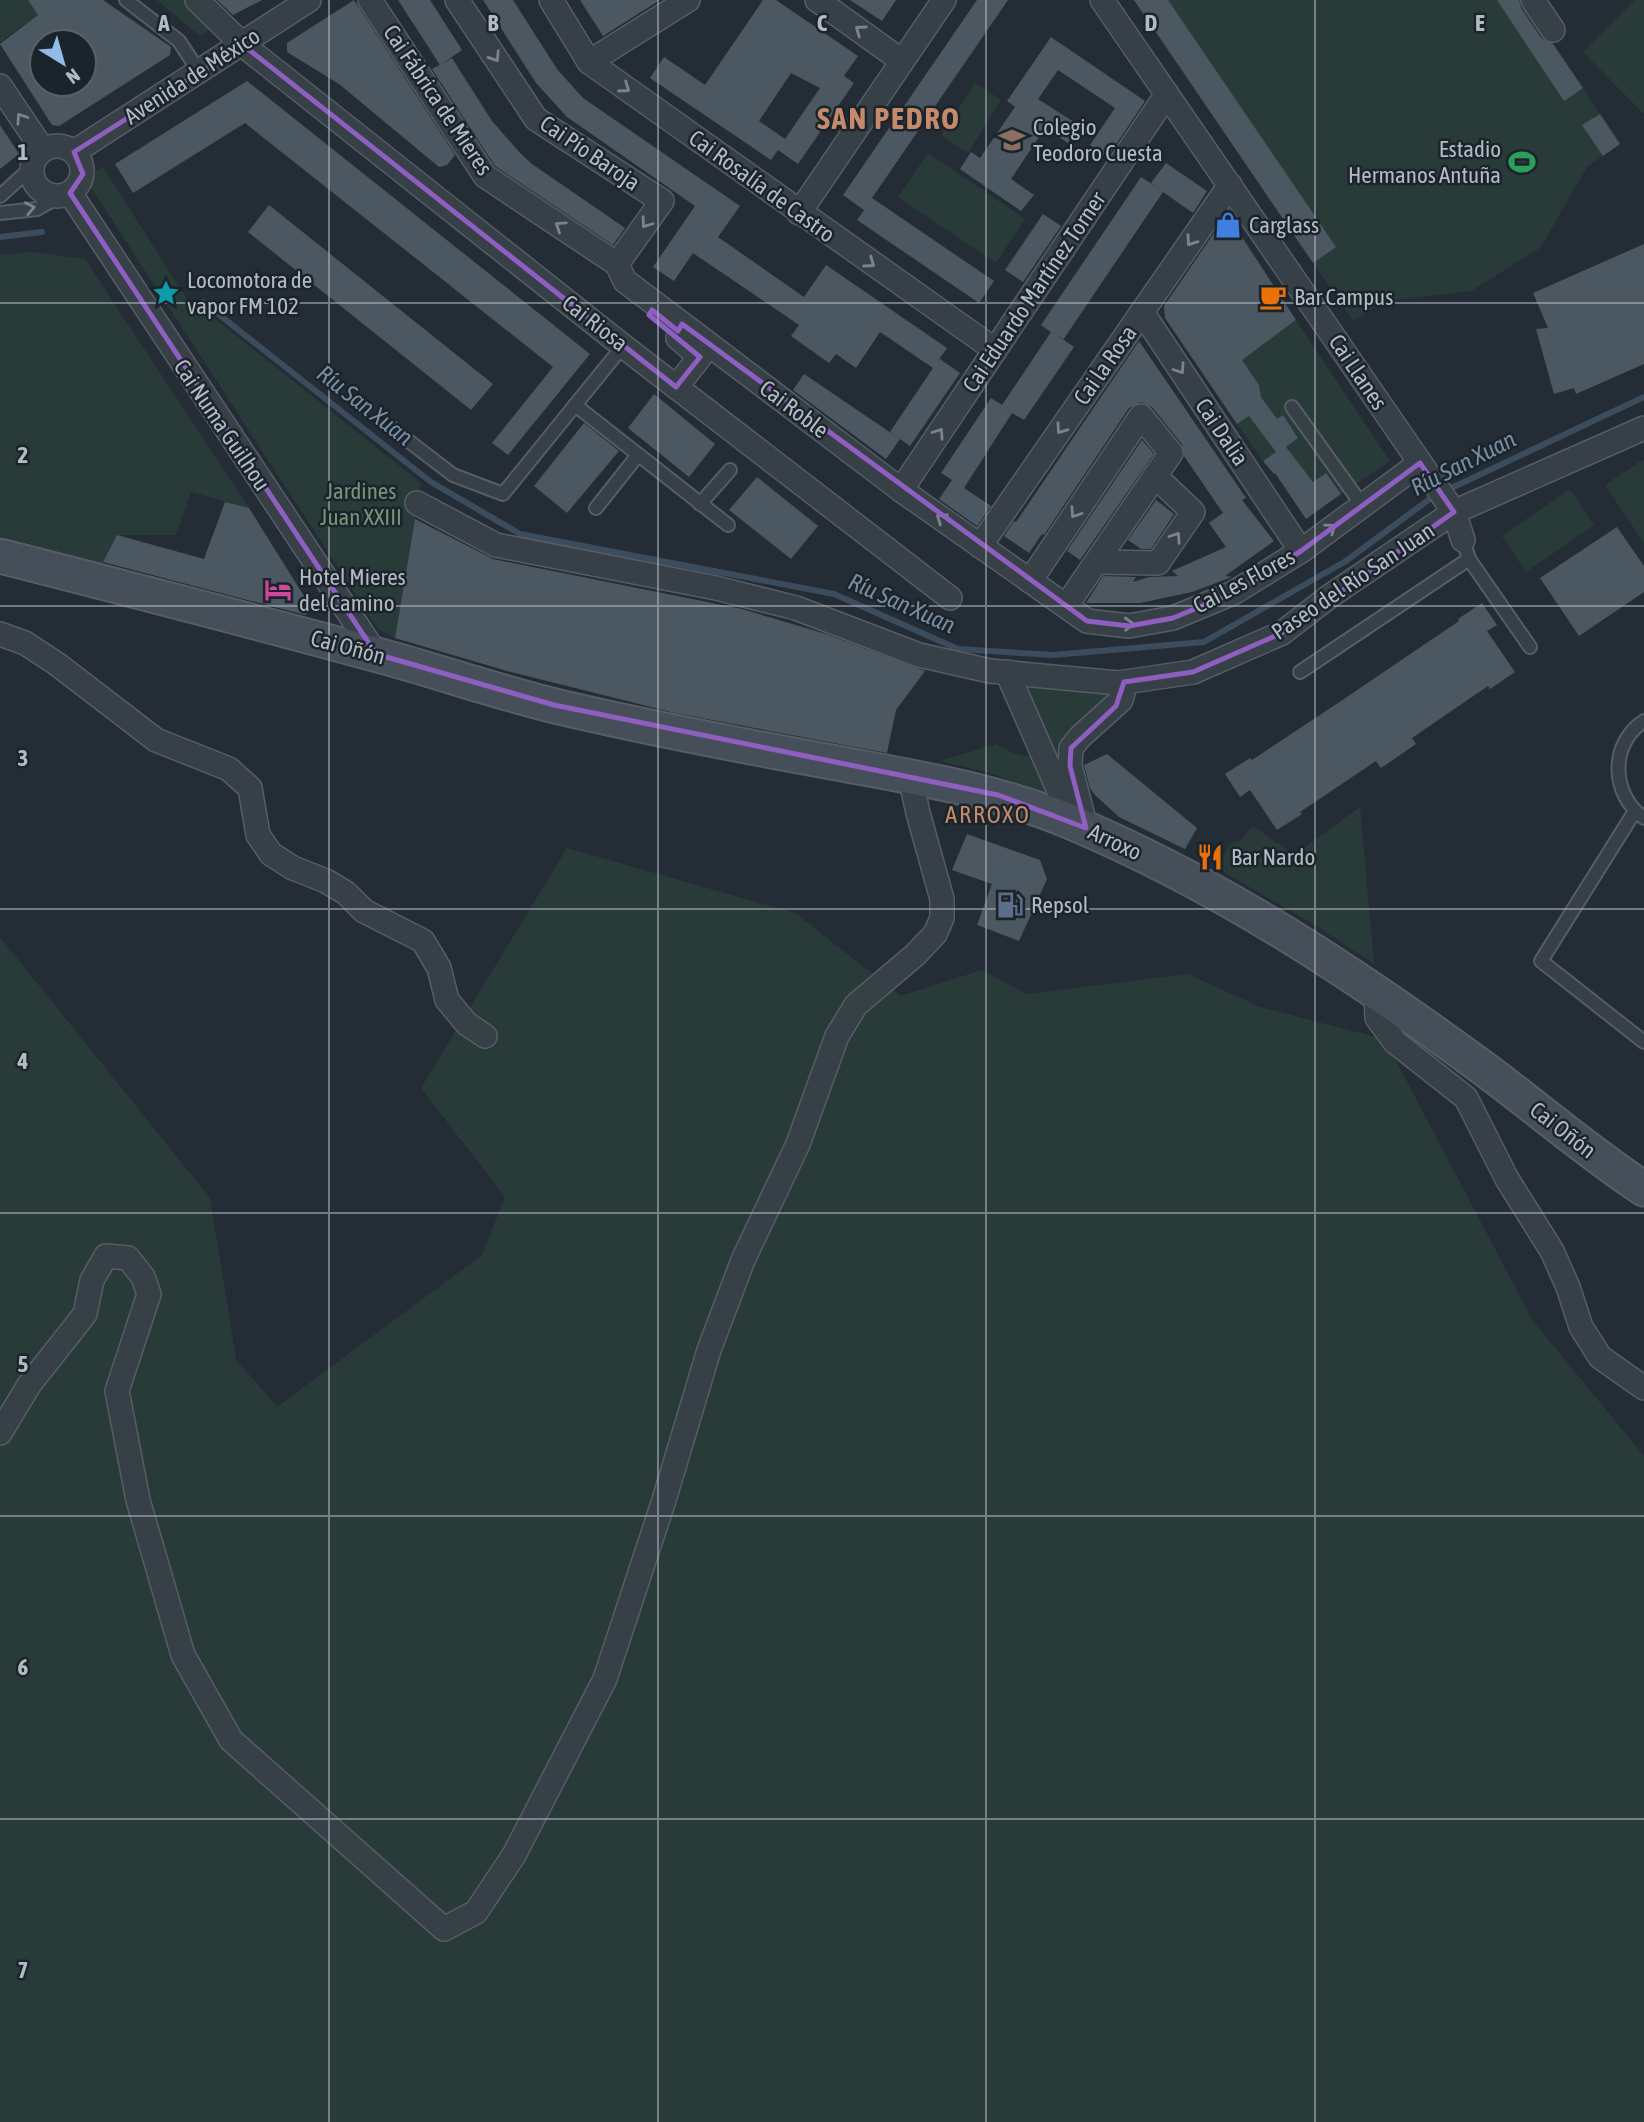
<svg xmlns="http://www.w3.org/2000/svg" width="1644" height="2122" viewBox="0 0 1644 2122" font-family="'Asap Condensed',sans-serif">
	<rect width="100%" height="100%" fill="#242d36"/>
	<g fill="#293b39" fill-rule="evenodd">
		<path d="M0 0H28L37 13 59 0 0 42Z"/>
		<path d="M157 0H187L213 27 200 36Z"/>
		<path d="M1134 0H1524L1620 144 1587 167 1541 247 1471 291 1383 301 1353 321Z"/>
		<path d="M1635 0H1644V114L1583 52Z"/>
		<path d="M975 83 1001 100 968 153 941 135Z"/>
		<path d="M928 153 1025 219 996 263 898 197Z"/>
		<path d="M103 167 188 301 200 307 421 483 395 638 378 629 90 186 92 173Z"/>
		<path d="M31 252 85 259 249 508 191 492 176 535H117L102 564 0 536V255Z"/>
		<path d="M1218 288 1259 348 1296 320 1390 461 1341 494 1326 473 1313 482 1302 469 1281 482 1275 473 1294 461 1268 457 1263 461 1237 424 1266 404 1261 397 1259 385 1249 370 1244 369ZM1282 416 1298 438 1277 453 1261 431Z"/>
		<path d="M1644 459V543L1605 485Z"/>
		<path d="M1570 489 1594 525 1526 572 1502 536Z"/>
		<path d="M1021 683 1117 694 1063 748 1056 762Z"/>
		<path d="M996 744C1008 751 1022 759 1036 754L1054 796 990 773 940 761Z"/>
		<path d="M1360 807 1374 964 1323 930 1217 868 1229 845 1240 841 1253 826 1294 855Z"/>
		<path d="M567 848 795 913 901 996 982 970 1026 994 1188 974 1260 1007 1376 1037 1393 1055 1533 1321 1644 1456V2122H0V937L210 1198 236 1359 277 1407 482 1255 505 1197 421 1088Z"/>
	</g>
	<g fill="none" stroke-linecap="round" stroke-linejoin="round">
		<g stroke="#3b4c5d" stroke-width="6">
			<path d="M0 237 42 232"/>
			<path d="M203 302 431 482 520 534 834 594 958 649 1053 655 1204 642 1346 561 1435 495"/>
			<path d="M1445 491 1644 397"/>
		</g>
	</g>
	<g fill="#4c5861" fill-rule="evenodd">
		<path d="M28 0H103L171 47 170 55 59 126 52 125 0 44 38 15ZM42 42H84V84H42Z"/>
		<path d="M217 0H262L233 15Z"/>
		<path d="M354 0 455 155 447 165 439 167 339 84 287 52V43Z"/>
		<path d="M398 0H430L462 50 440 65Z"/>
		<path d="M483 0H513L557 69 583 98 740 206 718 237 804 297 826 265 947 348 938 361 940 359 960 373 910 446 890 432 933 368 880 332 856 368 836 354 829 363 791 336 799 325 693 253 674 281 653 267 695 206 567 117 536 83Z"/>
		<path d="M580 0H660L603 36Z"/>
		<path d="M763 0H776L858 56 844 76 854 83 798 164 778 150 771 160 650 78 664 57 705 85ZM791 73 820 88 785 139 759 121Z"/>
		<path d="M850 0H896L882 21Z"/>
		<path d="M977 0H1008L872 198 994 281 979 303 857 220 864 210 843 195Z"/>
		<path d="M1134 0H1168L1336 247 1313 263Z"/>
		<path d="M1497 0H1519L1521 8 1541 38 1553 44 1583 88 1564 101Z"/>
		<path d="M1051 37 1145 101 1107 158 1090 145 1115 108 1058 70 1038 99 1080 126 1068 143 1045 128 1011 179 1034 195 1021 211 960 169 971 152 980 158 1015 107 1007 101Z"/>
		<path d="M452 58 492 121 520 153 532 164 625 228 613 245 495 166 432 69Z"/>
		<path d="M247 81 590 354 508 455 492 443 553 367 245 123 133 193 115 164Z"/>
		<path d="M1600 114 1620 144 1603 156 1582 125Z"/>
		<path d="M0 125 19 154 0 169Z"/>
		<path d="M1166 163 1207 191 1193 213 1163 192 1063 340 1054 333 1074 347 1024 420 1012 413 964 488 991 506 977 526 939 499 952 480 941 473 991 398 1002 405 1051 332 1041 325 1141 177 1161 190 1151 183Z"/>
		<path d="M269 205 493 384 471 410 248 232Z"/>
		<path d="M1043 214 1061 226 1023 282 1005 270Z"/>
		<path d="M1227 214 1296 320 1242 360 1259 385 1261 397 1277 419 1283 415 1298 438 1286 447 1313 482 1326 473 1341 494 1306 519 1275 473 1274 474 1263 461 1276 452 1249 416 1237 424 1165 318 1164 306Z"/>
		<path d="M1644 244V364L1576 394 1574 388 1554 394 1536 329 1548 328 1533 293Z"/>
		<path d="M1139 341 1246 498 1242 500 1274 541 1225 576 1232 577 1192 592 1140 603H1086L1103 576 1136 577 1133 582 1149 577 1178 576 1172 571 1226 547 1209 523 1223 513 1184 456 1182 444 1152 407 1141 402 1129 408 1044 535 1042 534 1029 553 1004 536 1014 521 1016 522Z"/>
		<path d="M804 374 900 439 886 459 793 390Z"/>
		<path d="M654 394 715 444 689 477 628 428Z"/>
		<path d="M584 423 619 451 567 513 534 486Z"/>
		<path d="M1142 440 1154 454 1080 560 1067 551Z"/>
		<path d="M757 477 818 526 791 559 729 510Z"/>
		<path d="M1156 500 1174 514 1151 549H1141L1128 540Z"/>
		<path d="M225 502 249 508 309 604 308 613 305 615 103 562 117 535 204 559Z"/>
		<path d="M415 519 493 559 742 609 826 634 925 671 896 710 887 753 675 713 507 671 395 638Z"/>
		<path d="M1617 527 1644 566V592L1579 636 1540 578Z"/>
		<path d="M1482 603 1497 625 1487 631 1515 672 1490 689 1488 686 1412 738 1416 744 1381 768 1376 761 1300 812 1302 814 1277 830 1250 790 1240 797 1225 774 1250 758 1252 760 1338 703 1459 621 1458 619Z"/>
		<path d="M1107 754 1197 828 1185 849 1119 817 1095 795 1090 788 1084 765Z"/>
		<path d="M967 834 1040 860 1047 879 1019 941 977 925 992 884 952 870Z"/>
	</g>
	<g fill="none" stroke-linecap="round" stroke-linejoin="round">
		<g stroke="#555d65" stroke-width="16">
			<g id="lane">
				<path d="M126 0 179 41 200 73"/>
				<path d="M0 196 31 168"/>
				<path d="M0 213 37 209 58 197"/>
				<path d="M575 405 728 525"/>
				<path d="M1292 407 1362 505"/>
				<path d="M389 426 453 475 503 494 623 346"/>
				<path d="M700 504 730 470"/>
				<path d="M596 508 638 455"/>
				<path d="M1469 559 1530 647"/>
				<path d="M1300 672 1469 559 1463 540"/>
				<path d="M1644 721C1609 744 1611 795 1644 818"/>
				<path d="M1635 811 1541 961 1644 1042"/>
			</g>
		</g>
		<g stroke="#555d65" stroke-width="26">
			<g id="street">
				<path d="M197 0 243 45 623 346 950 598"/>
				<path d="M370 0 485 176 617 264 625 281 682 324 901 490 1087 621 1129 626 1173 618 1233 593 1301 551 1420 463"/>
				<path d="M457 0 536 119 662 201 617 264"/>
				<path d="M551 0 589 62 995 350"/>
				<path d="M817 0 902 61"/>
				<path d="M1102 0 1454 512 1463 540"/>
				<path d="M1533 0 1553 30"/>
				<path d="M589 62 688 0"/>
				<path d="M0 86 43 150"/>
				<circle cx="57" cy="171" r="25"/>
				<path d="M74 152 309 0"/>
				<path d="M70 193 376 654"/>
				<path d="M799 213 944 0"/>
				<path d="M1142 312 1301 551"/>
				<path d="M676 387 700 357 678 338"/>
				<path d="M901 490 1167 94"/>
				<path d="M417 503 496 545 716 588 796 608 919 655 990 671 1118 683 1193 672 1282 633 1330 596 1454 512 1644 428"/>
				<path d="M980 546 1230 185"/>
				<path d="M1097 562 1158 563 1193 512 1155 476"/>
				<path d="M1030 581 1141 416 1171 453 1066 606"/>
				<path d="M0 634 25 643 57 664 156 740 229 769 250 788 258 835 271 854 293 868 326 881 346 893 364 911 423 941 439 968 447 1000 467 1024 485 1036"/>
				<path d="M1007 672 1063 800 1070 821"/>
				<path d="M1086 828 1070 766 1071 748 1081 736 1121 700 1123 693 1118 683"/>
				<path d="M1376 991 1377 1018 1395 1042 1466 1098 1507 1179 1552 1251 1568 1287 1581 1327 1600 1357 1644 1388"/>
				<path d="M0 1433 29 1385 85 1314 92 1280 106 1256 128 1258 143 1277 149 1294 117 1391 138 1500 183 1655 231 1740 444 1929 476 1912 514 1855 605 1679 664 1500 709 1350 743 1260 798 1144 837 1036 856 1005 915 955 935 934 942 918V899L918 813 910 776"/>
			</g>
		</g>
		<g stroke="#555d65" stroke-width="37">
			<path id="secondary" d="M0 556C125 588 250 620 374 654 434 670 494 691 555 706 648 728 743 746 837 763 916 778 996 790 1071 822 1218 884 1351 971 1479 1065 1535 1106 1586 1151 1644 1189"/>
		</g>
		<use href="#lane" stroke="#373f47" stroke-width="12"/>
		<use href="#street" stroke="#373f47" stroke-width="23"/>
		<use href="#secondary" stroke="#464f59" stroke-width="33"/>
	</g>
	<defs><path id="oneway-chevron" d="M-2-3.5L2.5 0L-2 3.5" fill="none" stroke-width="1.6" stroke-linecap="round" stroke-linejoin="round" transform="scale(1.75)"/></defs>
	<g stroke="#7b838b">
		<use href="#oneway-chevron" transform="translate(860 30) rotate(-145)"/>
		<use href="#oneway-chevron" transform="translate(495 57) rotate(57)"/>
		<use href="#oneway-chevron" transform="translate(625 88) rotate(35)"/>
		<use href="#oneway-chevron" transform="translate(21 118) rotate(-124)"/>
		<use href="#oneway-chevron" transform="translate(30 208) rotate(-11)"/>
		<use href="#oneway-chevron" transform="translate(646 223) rotate(126)"/>
		<use href="#oneway-chevron" transform="translate(560 226) rotate(-146)"/>
		<use href="#oneway-chevron" transform="translate(1191 241) rotate(125)"/>
		<use href="#oneway-chevron" transform="translate(870 263) rotate(35)"/>
		<use href="#oneway-chevron" transform="translate(1180 369) rotate(56)"/>
		<use href="#oneway-chevron" transform="translate(1061 429) rotate(125)"/>
		<use href="#oneway-chevron" transform="translate(939 433) rotate(-56)"/>
		<use href="#oneway-chevron" transform="translate(1075 513) rotate(124)"/>
		<use href="#oneway-chevron" transform="translate(941 518) rotate(-145)"/>
		<use href="#oneway-chevron" transform="translate(1331 528) rotate(-37)"/>
		<use href="#oneway-chevron" transform="translate(1176 537) rotate(-56)"/>
		<use href="#oneway-chevron" transform="translate(1129 624) rotate(-2)"/>
	</g>
	<path fill="none" stroke="#8e5ec0" stroke-width="5" stroke-linejoin="round" d="M243 45 676 387 700 357 649 315 652 310 678 331 682 324 1087 621 1129 626 1173 618 1233 593 1301 551 1420 463 1454 512 1282 633 1193 672 1124 682 1116 706 1071 748 1070 766 1086 828 998 795 554 705 376 654 70 193 83 174 74 152Z"/>
	<path fill="none" stroke="#b2bac3" stroke-width="2" stroke-opacity="0.55" d="M329 0V2122M658 0V2122M986 0V2122M1315 0V2122M0 303H1644M0 606H1644M0 909H1644M0 1213H1644M0 1516H1644M0 1819H1644"/>
	<defs>
		<g id="school-bare" transform="scale(2.1)"><path d="M0-5L7-2L0 1L-7-2ZM-4 1L0 2.5L4 1V4Q0 6-4 4Z" fill="#8d6e63" stroke="#1c242b" stroke-width="2.5" paint-order="stroke"/></g>
		<g id="stadium-bare" transform="scale(2.1)"><path d="M0-5a6.5 5 0 1 0 0 10a6.5 5 0 1 0 0-10ZM-3.5-1.8h7v3.6h-7Z" fill="#2e9e5b" stroke="#1c242b" stroke-width="2.5" paint-order="stroke"/></g>
		<g id="shop-bare" transform="scale(2.1)"><path d="M-5-2.5h2.3a2.7 3.5 0 0 1 5.4 0H5L5.5 6h-11ZM-1.5-2.5h3a1.5 2.3 0 0 0-3 0Z" fill="#3f7fe0" stroke="#1c242b" stroke-width="2.5" paint-order="stroke"/></g>
		<g id="sight-bare" transform="scale(2.1)"><path d="M0-6L1.8-2.2L6-1.7L2.9 1.2L3.7 5.4L0 3.3L-3.7 5.4L-2.9 1.2L-6-1.7L-1.8-2.2Z" fill="#0f9aa8" stroke="#1c242b" stroke-width="2.5" paint-order="stroke"/></g>
		<g id="cafe-bare" transform="scale(2.1)"><path d="M-5.5-4.5H6V0H3Q3 3.5 0 3.5H-2.5Q-5.5 3.5-5.5 0ZM3-3.2v2h1.7v-2ZM-6 4.5H4V6H-6Z" fill="#e8710a" stroke="#1c242b" stroke-width="2.5" paint-order="stroke"/></g>
		<g id="hotel-bare" transform="scale(2.1)"><path d="M-6-4.5h1.5V1H6V5H4.5V3h-9V5H-6ZM-4 0a1.8 1.8 0 1 1 3.6 0ZM.5 0V-2.5h3Q6-2.5 6 0Z" fill="#d1479c" stroke="#1c242b" stroke-width="2.5" paint-order="stroke"/></g>
		<g id="restaurant-bare" transform="scale(2.1)"><path d="M-5-6h1v4h1v-4h1v4h1v-4h1v5L-1.5 .5V6h-2V.5L-5-1ZM5-6V6H3V1.5H1.5Q1.5-4 5-6Z" fill="#e8710a" stroke="#1c242b" stroke-width="2.5" paint-order="stroke"/></g>
		<g id="fuel-bare" transform="scale(2.1)"><path d="M-5.5-6h7V0h2V4h1.3V-2.5L3-4.5l.8-.8L6-3V5H2.5V1h-1V6h-7ZM-4.2-4.7v3.2H.2V-4.7Z" fill="#5c6f8a" stroke="#1c242b" stroke-width="2.5" paint-order="stroke"/></g>
	</defs>
	<g fill-rule="evenodd">
		<use href="#school-bare" x="1012" y="140"/>
		<use href="#stadium-bare" x="1522" y="162"/>
		<use href="#shop-bare" x="1228" y="225"/>
		<use href="#sight-bare" x="166" y="293"/>
		<use href="#cafe-bare" x="1273" y="297"/>
		<use href="#hotel-bare" x="278" y="590"/>
		<use href="#restaurant-bare" x="1210" y="857"/>
		<use href="#fuel-bare" x="1010" y="905"/>
	</g>
	<g text-anchor="middle" dominant-baseline="central" stroke-width="5" stroke-linejoin="round" paint-order="stroke">
		<g font-size="23" fill="#b2bac3" stroke="#1c242b">
			<text transform="translate(192 76) rotate(-33)">Avenida de México</text>
			<text transform="translate(438 100) rotate(56)">Cai Fábrica de Mieres</text>
			<text transform="translate(590 153) rotate(34)">Cai Pío Baroja</text>
			<text transform="translate(762 186) rotate(36)">Cai Rosalía de Castro</text>
			<text transform="translate(1034 292) rotate(-56)">Cai Eduardo Martínez Torner</text>
			<text transform="translate(595 323) rotate(38)">Cai Riosa</text>
			<text transform="translate(1105 365) rotate(-55)">Cai la Rosa</text>
			<text transform="translate(1358 372) rotate(56)">Cai Llanes</text>
			<text transform="translate(794 409) rotate(37)">Cai Roble</text>
			<text transform="translate(222 425) rotate(56)">Cai Numa Guilhou</text>
			<text transform="translate(1222 432) rotate(56)">Cai Dalia</text>
			<text transform="translate(1244 581) rotate(-28)">Cai Les Flores</text>
			<text transform="translate(1353 581) rotate(-34)">Paseo del Río San Juan</text>
			<text transform="translate(348 647) rotate(15)">Cai Oñón</text>
			<text transform="translate(1115 842) rotate(25)">Arroxo</text>
			<text transform="translate(1563 1130) rotate(38)">Cai Oñón</text>
		</g>
		<g font-size="23" fill="#b2bac3" stroke="#1c242b" text-anchor="start">
			<text x="1033" y="127">Colegio<tspan x="1033" dy="26">Teodoro Cuesta</tspan></text>
			<text x="1501" y="149" text-anchor="end">Estadio<tspan x="1501" dy="26">Hermanos Antuña</tspan></text>
			<text x="1249" y="225">Carglass</text>
			<text x="187" y="280">Locomotora de<tspan x="187" dy="26">vapor FM 102</tspan></text>
			<text x="1294" y="297">Bar Campus</text>
			<text x="299" y="577">Hotel Mieres<tspan x="299" dy="26">del Camino</tspan></text>
			<text x="1231" y="857">Bar Nardo</text>
			<text x="1031" y="905">Repsol</text>
		</g>
		<g font-size="23" fill="#739678" stroke="#1c242b">
			<text x="361" y="491">Jardines<tspan x="361" dy="26">Juan XXIII</tspan></text>
		</g>
		<g font-size="24" font-style="italic" fill="#768da3" stroke="#1c242b">
			<text transform="translate(365 405) rotate(38)">Ríu San Xuan</text>
			<text transform="translate(1463 463) rotate(-27)">Ríu San Xuan</text>
			<text transform="translate(902 603) rotate(24)">Ríu San Xuan</text>
		</g>
		<g font-size="24" letter-spacing="2" fill="#c58a6b" stroke="#1c242b">
			<text x="988" y="814">ARROXO</text>
		</g>
		<g font-size="30" font-weight="bold" letter-spacing="2" fill="#c58a6b" stroke="#1c242b">
			<text x="889" y="118">SAN PEDRO</text>
		</g>
	</g>
	<g font-size="23" text-anchor="middle" font-weight="bold" fill="#b2bac3" stroke="#1c242b" stroke-width="5" stroke-linejoin="round" paint-order="stroke">
		<text x="164" y="31">A</text>
		<text x="493" y="31">B</text>
		<text x="822" y="31">C</text>
		<text x="1151" y="31">D</text>
		<text x="1480" y="31">E</text>
		<text x="23" y="160">1</text>
		<text x="23" y="463">2</text>
		<text x="23" y="766">3</text>
		<text x="23" y="1069">4</text>
		<text x="23" y="1372">5</text>
		<text x="23" y="1675">6</text>
		<text x="23" y="1978">7</text>
	</g>
	<g transform="translate(63 63) rotate(143)"><circle r="33" fill="#1c242b" stroke="#586068" stroke-width="2"/>
	<path d="M0-5L12 26L0 18L-12 26Z" fill="#91bbe9"/>
	<text y="-10" font-size="19" font-weight="bold" text-anchor="middle" fill="#b2bac3">N</text>
	</g>
</svg>
